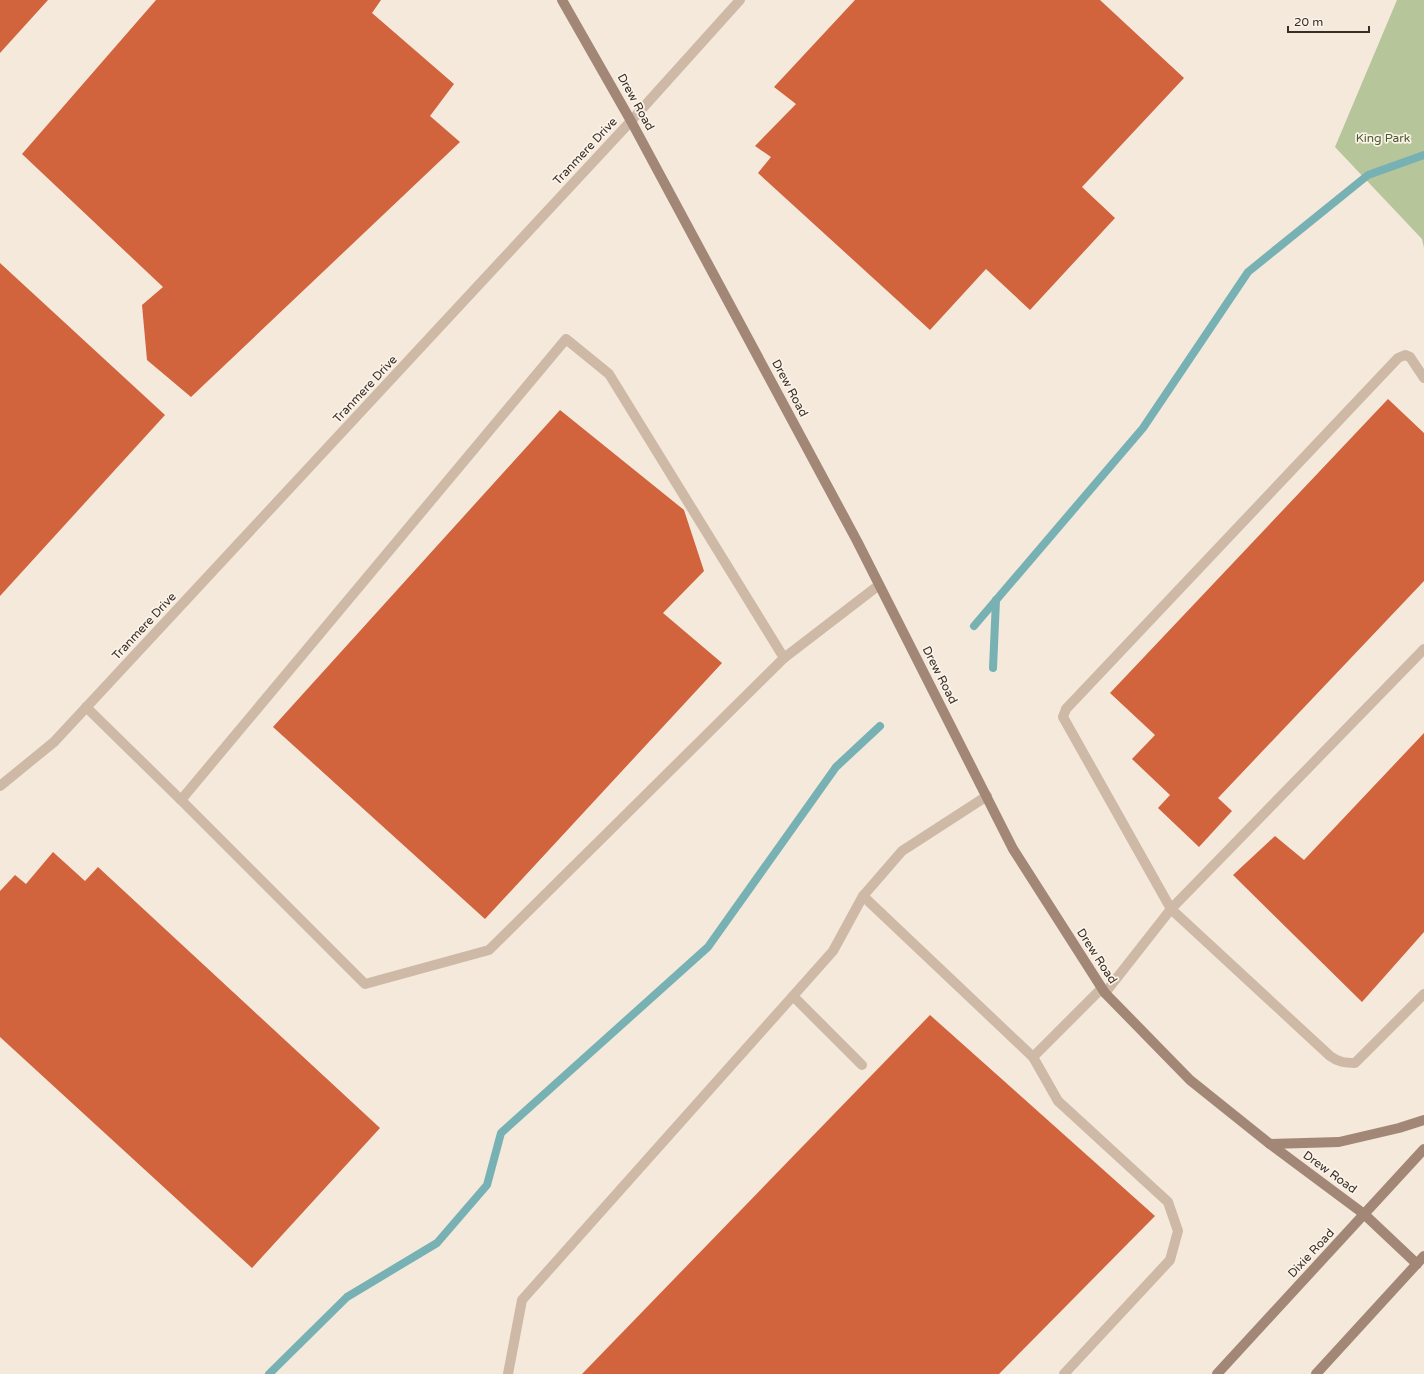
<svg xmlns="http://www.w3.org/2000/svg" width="1424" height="1374" viewBox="0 0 1424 1374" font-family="'Varela Round',sans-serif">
	<rect width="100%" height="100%" fill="#f4e9db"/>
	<path fill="#b6c59a" d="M1397 0H1424V248L1422 239 1335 147Z"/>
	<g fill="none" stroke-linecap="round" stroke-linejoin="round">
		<g stroke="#77b1b4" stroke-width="8">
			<path d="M974 626 1143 428 1248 272 1368 175 1424 155"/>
			<path d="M993 668 996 600"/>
			<path d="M269 1374 347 1297 437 1243 487 1185 501 1133 708 947 836 767 880 726"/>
		</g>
	</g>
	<g fill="#d1633d">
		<path d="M0 0H48L0 53Z"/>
		<path d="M156 0H381L372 13 454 84 430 116 460 142 191 397 147 360 142 305 163 287 22 154Z"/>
		<path d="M855 0H1100L1184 78 1082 187 1115 218 1030 310 986 269 930 330 758 173 771 157 755 146 796 104 774 87Z"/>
		<path d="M0 263 165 415 0 596Z"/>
		<path d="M1388 399 1424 433V581L1218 798 1232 811 1199 847 1158 808 1170 795 1132 759 1155 735 1110 693Z"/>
		<path d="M560 410 684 510 704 571 663 613 722 663 485 919 273 727Z"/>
		<path d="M1424 733V932L1362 1002 1233 875 1275 836 1304 860Z"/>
		<path d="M53 852 85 881 98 867 380 1128 252 1268 0 1037V891L15 875 26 884Z"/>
		<path d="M930 1015 1155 1216 999 1374H582Z"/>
	</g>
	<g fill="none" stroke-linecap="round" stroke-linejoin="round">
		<g stroke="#ceb9a6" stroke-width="10">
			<path d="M1424 378 1410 357 1405 355 1398 358 1066 709 1063 717 1171 909 1330 1056C1338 1062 1345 1063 1355 1063L1424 994"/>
			<path d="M86 707 181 800 365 984 489 950 784 658 879 585"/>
			<path d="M987 796 902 851 863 896 1033 1057 1102 988"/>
			<path d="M181 800 566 339 609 374 784 658"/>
			<path d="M1105 993 1171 909 1424 649"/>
			<path d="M1033 1057 1058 1101 1168 1202 1178 1231 1170 1260 1064 1374"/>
			<path d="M862 1065 793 996 833 951 863 896"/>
			<path d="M508 1374 522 1300 793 996"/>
		</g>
		<path stroke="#ceb9a6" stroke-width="10" d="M0 786 54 742 631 121 740 0"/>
		<g stroke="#a28777" stroke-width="10">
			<path d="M562 0 631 121 857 541 1013 849 1105 993 1190 1080 1270 1144 1364 1214 1417 1264"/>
			<path d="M1270 1144 1339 1142 1399 1128 1424 1120"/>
			<path d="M1217 1374 1424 1149"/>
			<path d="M1316 1374 1424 1256"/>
		</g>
	</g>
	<g text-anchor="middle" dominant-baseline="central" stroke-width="3.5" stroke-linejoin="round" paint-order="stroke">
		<g font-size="12" fill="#392d27" stroke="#fbf3e8">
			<text transform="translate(636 102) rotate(61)">Drew Road</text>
			<text transform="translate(585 151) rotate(-47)">Tranmere Drive</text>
			<text transform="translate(790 388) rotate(62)">Drew Road</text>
			<text transform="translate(365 389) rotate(-47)">Tranmere Drive</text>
			<text transform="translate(144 626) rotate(-47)">Tranmere Drive</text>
			<text transform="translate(940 675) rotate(63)">Drew Road</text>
			<text transform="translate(1097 956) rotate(57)">Drew Road</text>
			<text transform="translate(1330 1172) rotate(36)">Drew Road</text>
			<text transform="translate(1311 1253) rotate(-47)">Dixie Road</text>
		</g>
		<g font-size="12" fill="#475a29" stroke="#fbf3e8">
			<text x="1383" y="138">King Park</text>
		</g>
	</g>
	<path d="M1288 26v6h81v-6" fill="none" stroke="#392d27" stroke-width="2"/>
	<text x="1294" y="26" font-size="12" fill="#392d27" stroke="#fbf3e8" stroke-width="3" paint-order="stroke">20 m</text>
</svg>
